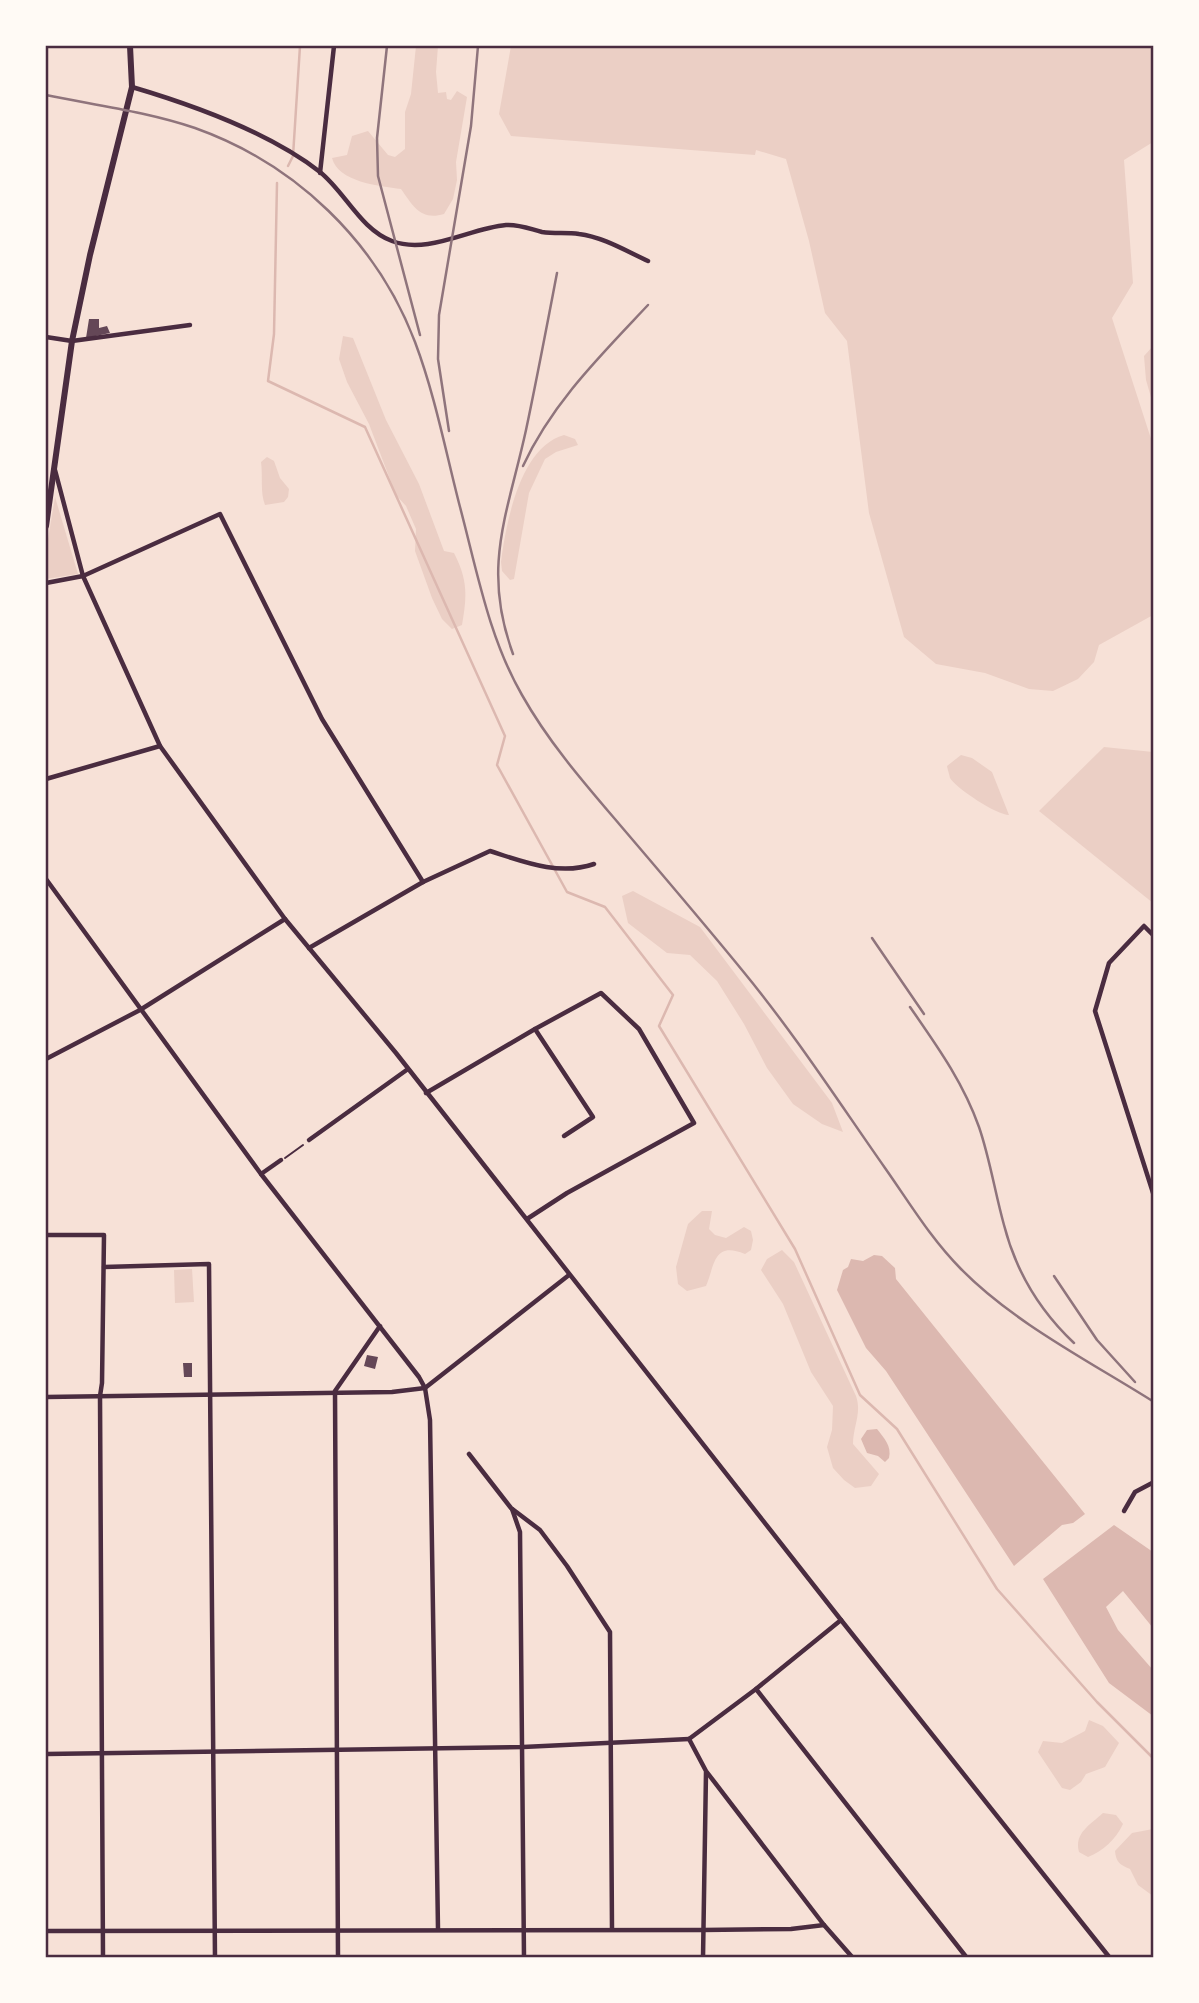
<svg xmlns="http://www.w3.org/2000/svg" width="1199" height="2003" viewBox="0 0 1199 2003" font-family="'Times New Roman',serif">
	<rect width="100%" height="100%" fill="#f7e1d7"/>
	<g fill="#ebcfc5">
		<path d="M416 46H438L436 72 438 93 446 92 447 99 451 100 457 91 467 97 456 162 457 180 453 199 444 214C421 221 413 206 401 189 379 186 338 182 332 158L347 155 352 136 368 131 388 155 395 157 405 149V112L411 94Z"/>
		<path d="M511 46H1153V142L1124 160 1133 283 1112 318 1153 445V615L1099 645 1094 662 1078 679 1053 691 1029 689 985 673 936 664 904 637 869 513 847 341 825 313 809 241 786 159 756 150 755 155 511 136 499 114Z"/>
		<path d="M343 336 353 338 386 420 419 484 444 551 454 553C468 580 467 596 462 625L452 629 442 619 432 598 415 551 416 529 406 506 396 495 369 424 347 382 339 359Z"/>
		<path d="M1153 346V404L1146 380 1144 356Z"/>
		<path d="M564 435 575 439 578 445 556 452 545 459 529 493 514 579 510 580 502 571 501 562C506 523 520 447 564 435Z"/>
		<path d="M267 457 274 461 280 478 289 489 288 497 284 502 265 505C260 492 263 477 261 462Z"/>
		<path d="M55 497 78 574 46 579V551Z"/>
		<path d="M1104 747 1153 752V903L1039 811Z"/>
		<path d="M961 755 972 758 992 772 1009 815C997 815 957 789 950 778 950 777 947 767 947 766Z"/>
		<path d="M633 891 700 927 832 1103 843 1132 822 1124 793 1104 767 1068 744 1024 717 981 690 955 667 953 628 923 622 896Z"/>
		<path d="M702 1211H712L709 1229 715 1235 726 1238 744 1227 751 1231 753 1240 751 1250 745 1254C713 1241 715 1265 706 1286L687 1291 678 1284 676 1267 688 1224Z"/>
		<path d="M782 1250 794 1262 856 1396C862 1413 853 1426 853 1444L879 1474 871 1486 855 1488 844 1480 833 1468 827 1447 832 1430 833 1406 811 1372 783 1304 761 1270 767 1259Z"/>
		<path d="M192 1269 194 1302 175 1303 174 1270Z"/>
		<path d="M1089 1720 1103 1726 1119 1743 1105 1767 1086 1774 1081 1782 1070 1790 1062 1788 1038 1752 1043 1741 1062 1743 1085 1731Z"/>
		<path d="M1103 1813 1116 1815 1123 1824C1116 1839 1103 1851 1088 1857L1079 1852C1074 1833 1090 1825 1103 1813Z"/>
		<path d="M1153 1829 1154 1896H1153L1138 1885 1130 1869C1120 1865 1116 1862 1115 1851L1132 1833Z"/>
	</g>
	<g fill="#dcb8b0">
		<path d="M874 1255 882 1256 895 1268 896 1279 1085 1514 1073 1523 1062 1525 1014 1566 886 1371 866 1348 837 1290 843 1270 848 1267 851 1259 863 1261Z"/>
		<path d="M877 1429C884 1438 892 1446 889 1458L885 1462 878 1456 867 1453 861 1439 867 1430Z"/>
		<path d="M1114 1525 1153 1552V1628L1123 1591 1106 1607 1118 1630 1153 1670V1716L1109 1683 1043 1579Z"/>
	</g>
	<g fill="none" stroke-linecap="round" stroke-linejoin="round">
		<g stroke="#dcb8b0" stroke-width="2.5">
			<path d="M288 166 293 156 300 46"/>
			<path d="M277 183 274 334 268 381 365 427 505 736 497 765 567 892 605 907 673 995 659 1026 795 1249 860 1395 897 1429 997 1589 1097 1702 1154 1759"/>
		</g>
	</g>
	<g fill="#644757">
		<path d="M89 319H99V328L107 326 110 333 86 338Z"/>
		<path d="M367 1355 378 1357 375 1369 364 1366Z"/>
		<path d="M183 1363H192V1377H184Z"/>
	</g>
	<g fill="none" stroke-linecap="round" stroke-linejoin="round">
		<path stroke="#4a2c40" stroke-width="2" d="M285 1158 303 1145"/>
		<g stroke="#4a2c40" stroke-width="4.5">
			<path d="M132 87C193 105 270 133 320 172 345 192 361 230 392 241 428 255 470 228 506 225 519 224 530 229 542 232 555 234 567 232 579 234 603 237 626 251 648 261"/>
			<path d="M320 173 334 46"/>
			<path d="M46 337 72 341 190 325"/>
			<path d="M55 470 83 576 160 746 285 919 396 1053 841 1620 1110 1958"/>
			<path d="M46 583 83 576 220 514 322 719 423 882"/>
			<path d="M46 779 160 746"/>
			<path d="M46 879 261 1174 419 1377 425 1388 430 1420 438 1929"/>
			<path d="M1154 936 1144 926 1109 963 1095 1011 1154 1196"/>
			<path d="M309 948 423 882 490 851C524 862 559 876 594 864"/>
			<path d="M535 1029 593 1117 564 1136"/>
			<path d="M46 1059 140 1010 285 919"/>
			<path d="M426 1093 535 1029 601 993 639 1029 694 1123 567 1193 527 1219"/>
			<path d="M309 1140 408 1069"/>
			<path d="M261 1174 281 1160"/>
			<path d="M46 1235H104L102 1383 100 1396 103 1958"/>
			<path d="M104 1267 209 1264 215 1958"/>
			<path d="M46 1397 392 1392 425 1388 569 1275"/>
			<path d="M469 1454 511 1508 540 1530 567 1566 610 1632 612 1929"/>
			<path d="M512 1509 520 1532 524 1958"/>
			<path d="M1124 1511 1135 1492 1154 1482"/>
			<path d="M756 1689 967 1958"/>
			<path d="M689 1739 706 1771 824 1925 853 1958"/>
			<path d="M689 1739 756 1689 841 1620"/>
			<path d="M46 1754 523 1747 689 1739"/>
			<path d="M46 1931 703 1930 791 1929 824 1925"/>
			<path d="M338 1958 335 1391 380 1326"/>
			<path d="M703 1958 706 1772"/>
		</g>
		<path stroke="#4a2c40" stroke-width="6" d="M46 526 72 341 90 255 132 87 130 46"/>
		<g stroke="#8f747c" stroke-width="2.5">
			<path d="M387 46 377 138 378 176 420 335"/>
			<path d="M46 95C95 105 148 112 195 128 296 164 377 242 415 342 435 395 446 453 460 507 477 571 489 638 522 695 549 743 585 784 620 825 661 873 702 921 742 970 794 1033 838 1101 885 1168 909 1202 931 1239 961 1269 1014 1323 1089 1361 1154 1402"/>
			<path d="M449 431 438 359 439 315 471 126 478 46"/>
			<path d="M523 466C552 403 601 355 648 305"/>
			<path d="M513 654C481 567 508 513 526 430 537 378 547 325 557 273"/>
			<path d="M872 938 924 1014"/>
			<path d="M910 1007C937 1046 963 1082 979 1127 990 1159 995 1193 1004 1225 1016 1272 1039 1310 1074 1343"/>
			<path d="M1054 1276 1097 1340 1135 1382"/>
		</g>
	</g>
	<rect width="1199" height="2003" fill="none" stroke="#fffaf5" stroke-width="94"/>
	<rect x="47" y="47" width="1105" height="1909" fill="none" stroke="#4a2c40" stroke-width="2.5"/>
</svg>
